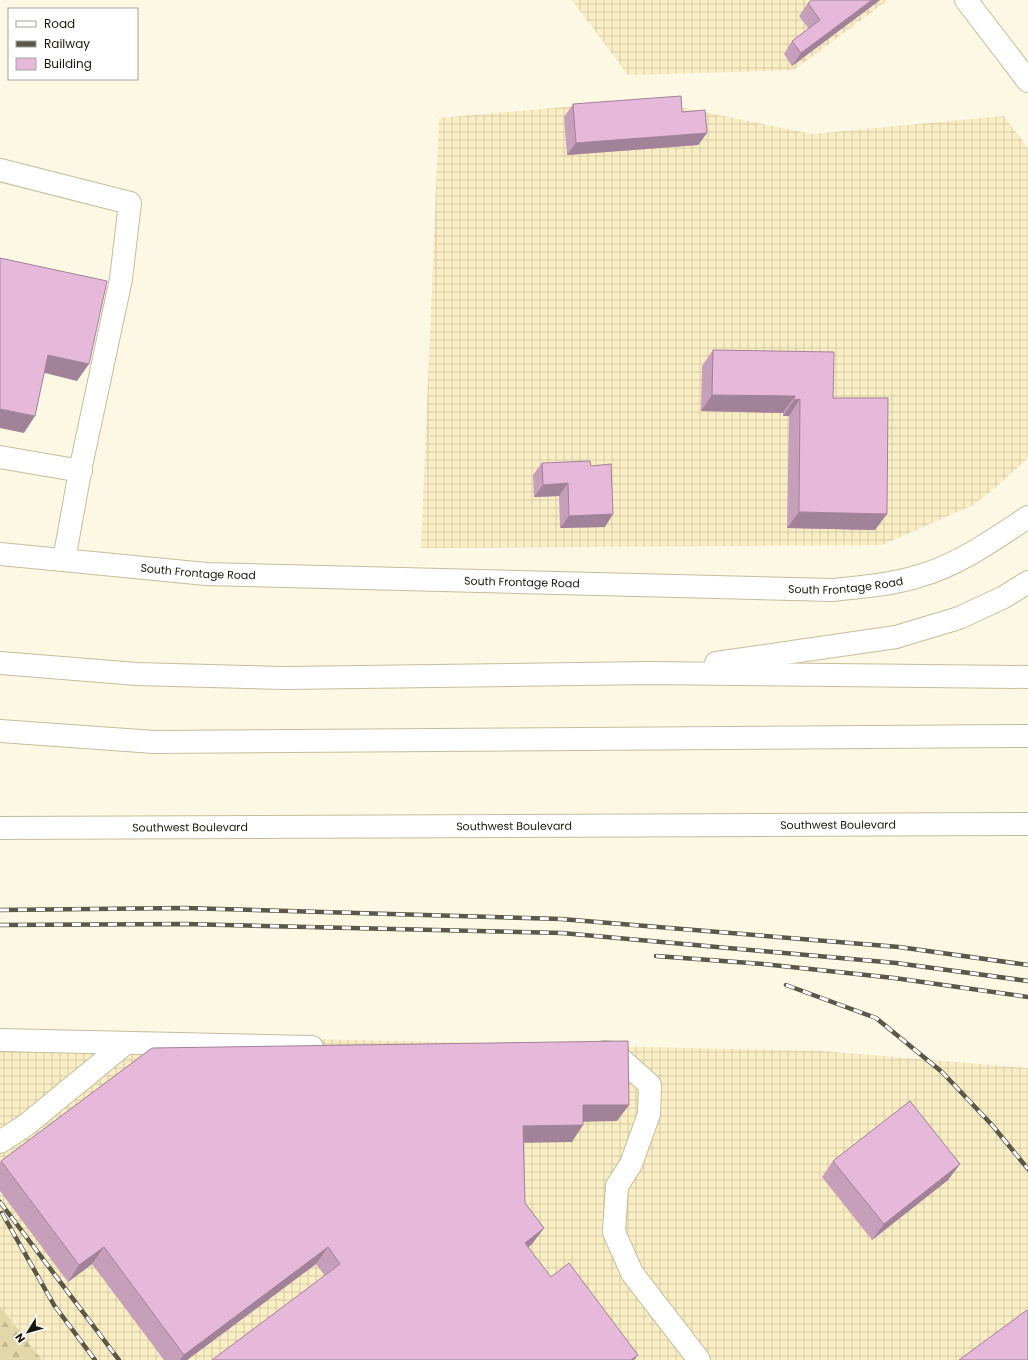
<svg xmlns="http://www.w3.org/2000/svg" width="1028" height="1360" viewBox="0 0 1028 1360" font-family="Poppins,sans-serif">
	<defs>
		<pattern id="industrial-grid" width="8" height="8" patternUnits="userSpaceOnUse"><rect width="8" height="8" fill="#f9eec4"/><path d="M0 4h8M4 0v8" fill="none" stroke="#d5cba7"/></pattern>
		<pattern id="forest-firs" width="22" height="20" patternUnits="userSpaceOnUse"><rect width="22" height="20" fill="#e3d7a9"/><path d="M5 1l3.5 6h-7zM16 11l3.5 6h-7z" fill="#c2b890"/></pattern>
	</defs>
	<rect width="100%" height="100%" fill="#fdf8e4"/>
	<g fill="url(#industrial-grid)">
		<path d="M572 0H888L794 70 628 75Z"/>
		<path d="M644 100 812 134 1004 116 1028 148V458L995 488 973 505 882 545 421 548 439 118Z"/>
		<path d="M0 1032 822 1051 1028 1068V1360H42L0 1306Z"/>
	</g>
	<path fill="url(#forest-firs)" d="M0 1306 42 1360H0Z"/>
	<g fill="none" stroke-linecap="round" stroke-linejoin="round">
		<g stroke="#c6bd9c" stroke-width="24">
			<g id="minor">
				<path d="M966 0 1028 81"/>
				<path d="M0 170 130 203 121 279 81 466 64 560"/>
				<path d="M0 457 81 471"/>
				<path id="s1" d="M0 554 206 574 832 590C861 587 891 585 919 576 959 565 994 539 1028 517"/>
				<path id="s2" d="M0 828 1028 824"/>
				<path d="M0 1040 312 1047"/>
				<path d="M604 1052 614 1053 650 1085 649 1114 631 1164 617 1186 614 1232 632 1273 699 1360"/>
				<path d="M0 1142 26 1125 126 1043"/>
			</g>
		</g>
		<g stroke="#c6bd9c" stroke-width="24">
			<g id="highway">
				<path d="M0 663 137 674 285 678 649 673 1028 677"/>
				<path d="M716 663 896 637 959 618 1004 597 1028 582"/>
				<path d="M0 731 154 742 1028 736"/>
			</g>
		</g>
		<use href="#minor" stroke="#fff" stroke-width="22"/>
		<use href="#highway" stroke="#fff" stroke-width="22"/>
		<g stroke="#5b5849" stroke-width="4.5">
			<g id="rail">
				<path d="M0 910 184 908 561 919 899 947 1028 965"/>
				<path d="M0 925 185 924 562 933 896 963 1028 981"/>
				<path d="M656 956 763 964 894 978 1028 997"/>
				<path d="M786 985 876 1018 942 1072 992 1125 1028 1169"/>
				<path d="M0 1202 119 1360"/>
				<path d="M2 1213 54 1305 95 1360"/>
			</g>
		</g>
		<use href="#rail" stroke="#fff" stroke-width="3" stroke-dasharray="9" stroke-linecap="butt"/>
	</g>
	<g fill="#c69fbb">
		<path d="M812 0H880L792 66 784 54 792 41 809 29 799 16 808 3Z"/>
		<path d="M573 104 682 112 707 133 698 145 567 155 564 117Z"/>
		<path d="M713 350 833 398 875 530 787 528 789 416H783V413L701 411 702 366Z"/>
		<path d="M542 463 591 466 605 527 560 528 559 496 534 497 533 475Z"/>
		<path d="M152 1048 617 1121H583L572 1142H524L525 1203 544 1228 532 1244 528 1248 551 1277 638 1355 325 1276 316 1264 187 1360H164L92 1264 68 1282 0 1191V1162L1 1161Z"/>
		<path d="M833 1161 960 1164 948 1180 872 1240 822 1177Z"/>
	</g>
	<g fill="#a18299">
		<path d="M872 0H880L792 66 801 53Z"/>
		<path d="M707 133 698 145 567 155 576 143Z"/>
		<path d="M48 355 89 364 77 381 37 371Z"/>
		<path d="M712 395 795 396 783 413 701 411Z"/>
		<path d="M800 399 789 416H783L794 400Z"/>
		<path d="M0 409 35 416 24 433 0 428Z"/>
		<path d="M568 483 559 496 534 497 543 485Z"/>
		<path d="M799 512 887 514 875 530 787 528Z"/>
		<path d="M613 514 605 527 560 528 569 516Z"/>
		<path d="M583 1105H629L617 1121 572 1122Z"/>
		<path d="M583 1125 572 1142 512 1143 523 1126Z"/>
		<path d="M960 1164 948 1180 872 1240 884 1224Z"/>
		<path d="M544 1228 532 1244 513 1259 525 1243Z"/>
		<path d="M104 1247 92 1264 68 1282 79 1265Z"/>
		<path d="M328 1247 316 1264 187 1360H180L184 1355Z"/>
		<path d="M638 1355 634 1360H631Z"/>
	</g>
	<g fill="#e6b9da" stroke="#a18299">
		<path d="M812 0H872L801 53 792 41 820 20 808 3Z"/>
		<path d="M681 96 682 112 705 110 707 133 576 143 573 104Z"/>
		<path d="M0 258 107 281 89 364 48 355 35 416 0 409Z"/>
		<path d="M713 350 834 352 833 398H888L887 514 799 512 800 399 794 400 795 396 712 395Z"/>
		<path d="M590 461 591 466 611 464 613 514 569 516 568 483 543 485 542 463Z"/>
		<path d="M628 1041 629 1105H583V1125L523 1126 525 1203 544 1228 525 1243 551 1277 569 1263 638 1355 631 1360H212L340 1264 328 1247 184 1355 104 1247 79 1265 1 1161 152 1048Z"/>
		<path d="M910 1101 960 1164 884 1224 833 1161Z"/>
		<path d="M1027 1310 1028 1312V1360H959Z"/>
	</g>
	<g text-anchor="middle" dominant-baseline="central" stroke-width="3" stroke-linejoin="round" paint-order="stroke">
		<g font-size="11" fill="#1b180b" stroke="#fff">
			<text stroke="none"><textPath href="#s1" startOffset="199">South Frontage Road</textPath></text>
			<text stroke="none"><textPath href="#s1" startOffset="523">South Frontage Road</textPath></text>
			<text stroke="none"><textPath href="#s1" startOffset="847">South Frontage Road</textPath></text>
			<text stroke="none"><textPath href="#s2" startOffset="838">Southwest Boulevard</textPath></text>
			<text stroke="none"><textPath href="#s2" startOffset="514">Southwest Boulevard</textPath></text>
			<text stroke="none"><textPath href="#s2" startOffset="190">Southwest Boulevard</textPath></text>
		</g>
	</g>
	<rect x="8" y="8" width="130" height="72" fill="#ffffff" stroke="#a4a39d"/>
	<rect x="16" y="21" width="20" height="6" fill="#ffffff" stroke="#a4a39d"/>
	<text x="44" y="28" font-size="12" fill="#1b180b">Road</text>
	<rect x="16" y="41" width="20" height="6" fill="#5b5849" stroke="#a4a39d"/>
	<text x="44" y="48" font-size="12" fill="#1b180b">Railway</text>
	<rect x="16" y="58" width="20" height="12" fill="#e6b9da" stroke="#a4a39d"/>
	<text x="44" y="68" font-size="12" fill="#1b180b">Building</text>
	<g transform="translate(28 1332) rotate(233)" stroke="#ffffff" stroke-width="3" paint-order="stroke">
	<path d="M0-3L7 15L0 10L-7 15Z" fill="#1b180b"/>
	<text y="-6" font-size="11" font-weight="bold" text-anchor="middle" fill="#1b180b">N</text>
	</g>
</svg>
